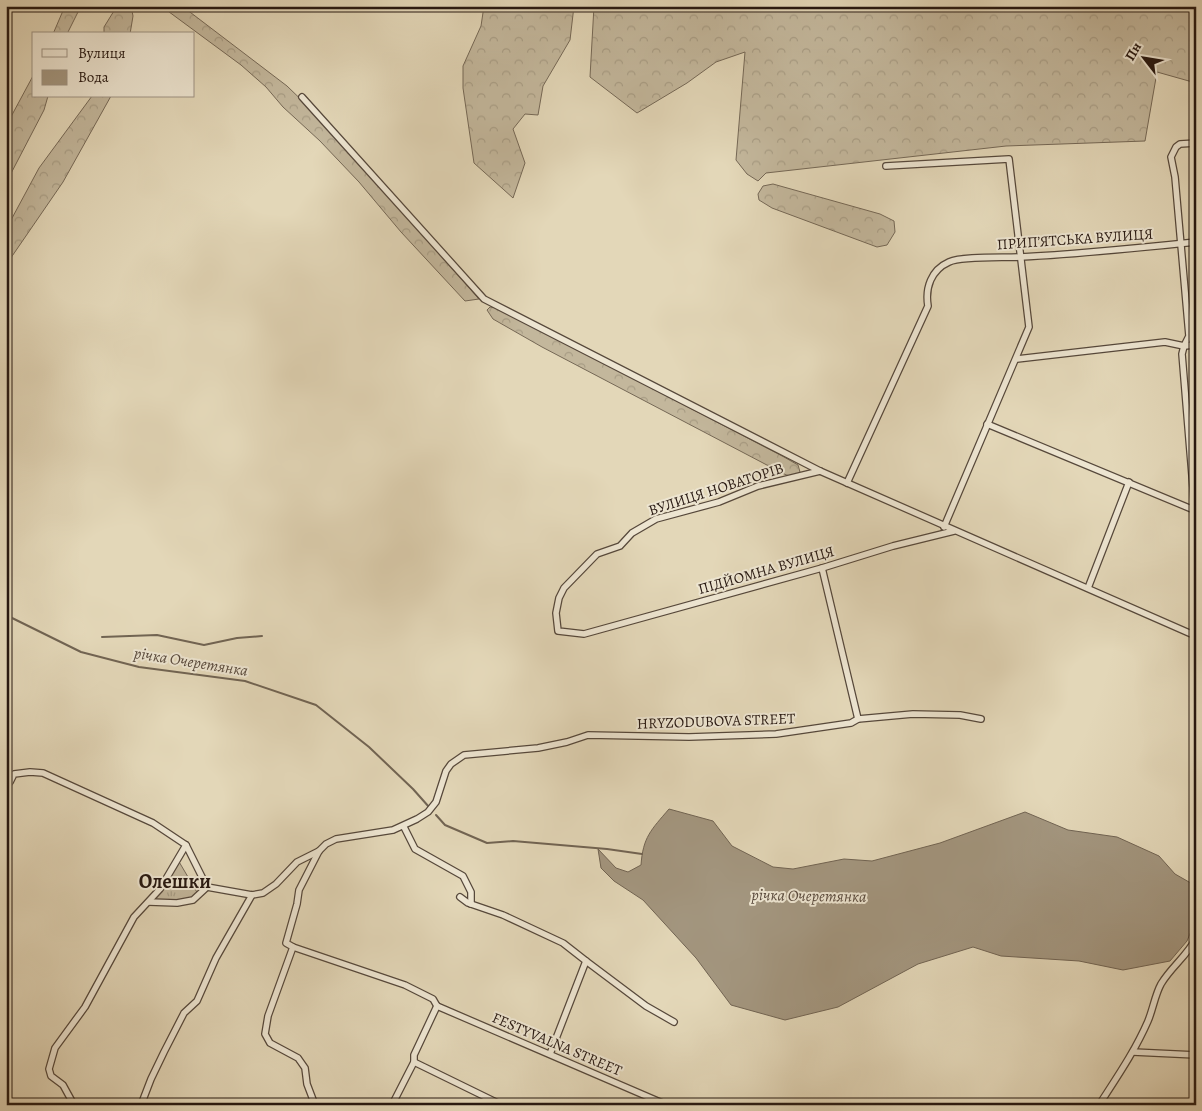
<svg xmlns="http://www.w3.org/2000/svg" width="1202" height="1111" viewBox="0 0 1202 1111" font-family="Alegreya,serif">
	<defs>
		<pattern id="grass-tufts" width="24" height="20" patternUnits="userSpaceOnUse" patternTransform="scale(1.25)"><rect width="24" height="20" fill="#c3b79c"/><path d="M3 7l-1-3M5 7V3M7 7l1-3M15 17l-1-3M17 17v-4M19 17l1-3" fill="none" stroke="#a89d85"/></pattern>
		<pattern id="forest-crowns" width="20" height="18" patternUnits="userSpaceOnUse" patternTransform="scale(1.25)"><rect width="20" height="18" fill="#c3b79c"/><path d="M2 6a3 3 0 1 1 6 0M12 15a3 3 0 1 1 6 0" fill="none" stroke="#a89d85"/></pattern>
	</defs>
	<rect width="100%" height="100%" fill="#e3d7b8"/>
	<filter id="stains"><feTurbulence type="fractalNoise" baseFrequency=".004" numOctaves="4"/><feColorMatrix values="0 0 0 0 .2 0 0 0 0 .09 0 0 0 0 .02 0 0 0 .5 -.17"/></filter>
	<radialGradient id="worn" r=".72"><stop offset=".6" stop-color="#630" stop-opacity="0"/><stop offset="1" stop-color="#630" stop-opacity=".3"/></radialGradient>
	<path fill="url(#grass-tufts)" stroke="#756856" d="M178 860 198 894 193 900 149 902Z"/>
	<g fill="url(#forest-crowns)" stroke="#756856">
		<path d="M65 6H81L67 34H53Z"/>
		<path d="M117 6H131L133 16 130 34H104V27Z"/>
		<path d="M161 6H182L287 86 315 113 479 299 465 301 401 232 359 182 320 141 283 107 266 87 241 65Z"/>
		<path d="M484 6H574L570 40 543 86 538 115 525 114 513 129 525 163 513 198 474 163 463 88V66L481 26Z"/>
		<path d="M594 6H1196V83L1157 72 1145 141 1006 146 766 173 758 181 747 174 736 160 745 52 716 62 687 83 637 113 590 77Z"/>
		<path d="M34 74V96H48L44 110 6 183V126Z"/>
		<path d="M92 96H111L63 182 6 265V225L11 220 39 168Z"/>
		<path d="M773 184 880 214 894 221 895 232 887 245 877 247 772 208 759 200 758 194 763 186Z"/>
		<path d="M490 307 498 308 784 457 798 465 800 472 792 477 784 474 542 347 493 319 487 310Z"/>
	</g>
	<path fill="#a3967f" stroke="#716453" d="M669 809 713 821 732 846 773 867 793 869 844 859 872 861 940 843 1025 812 1068 830 1117 837 1159 856 1175 874 1196 886V919L1187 941 1170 961 1123 970 1079 961 1001 956 973 947 918 964 838 1007 785 1020 731 1005 696 958 643 900 614 881 601 868 598 849 616 868 628 872 641 865C643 837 651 830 669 809Z"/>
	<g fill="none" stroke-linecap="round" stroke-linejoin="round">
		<g stroke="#716453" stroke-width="2">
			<path d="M6 615 81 652 139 667 245 681 316 705 369 747 413 789 429 807"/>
			<path d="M102 637 157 635 204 645 237 638 262 636"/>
			<path d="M436 815 445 825 487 843 513 841 607 849 642 854"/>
			<path d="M1194 948 1196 950"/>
		</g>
		<g stroke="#56483b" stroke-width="8">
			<g id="street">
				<path d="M302 97 484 299 820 471 1196 636"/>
				<path d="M1196 143 1180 144 1176 147 1171 157 1175 177 1189 336 1184 346 1182 354 1194 500 1196 601"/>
				<path d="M886 166 1009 159 1029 327 944 527"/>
				<path d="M1017 359 1165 342 1184 346 1196 345"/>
				<path d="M987 424 1194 510"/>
				<path d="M820 471 758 486 719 502 656 519 632 533 620 546 597 554 564 588 559 598 556 613 558 631 584 634 822 568 893 546 954 531"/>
				<path d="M847 483 928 306C925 288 931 270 949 262 963 256 1003 258 1021 257 1079 254 1138 248 1196 242"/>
				<path d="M822 568 858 719"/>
				<path d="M1088 588 1129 482"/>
				<path d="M10 782 14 774 30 772 43 773 153 823 186 845 160 889 134 917 85 1007 55 1048 49 1069 51 1076 63 1085 74 1105"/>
				<path d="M404 827 415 849 463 876 471 892V904"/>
				<path d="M186 845 207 887"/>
				<path d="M460 897 468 903 503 915 563 943 586 961 550 1054"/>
				<path d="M149 902 177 903 193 900 207 887 252 895 263 893 276 884 297 862 319 851"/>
				<path d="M293 947 405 985 433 999 437 1006"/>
				<path d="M586 961 646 1006 674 1022"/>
				<path d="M437 1006 667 1105"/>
				<path d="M1133 1052 1196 1055"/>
				<path d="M414 1062 502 1105"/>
				<path d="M141 1105 151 1079 164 1052 184 1013 197 1001 216 958 252 895"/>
				<path d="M315 1105 307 1084 305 1068 298 1058 270 1043 265 1034 268 1016 293 947 286 943 297 904 299 890 319 851 326 844 336 839 393 830 417 819 428 812 436 802 446 771 451 764 464 755 538 748 567 742 588 735 689 737 776 734 851 723 858 719 913 714 960 715 981 719"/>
				<path d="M392 1105 414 1062V1055L437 1006"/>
				<path d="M1099 1105C1117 1077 1135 1051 1148 1021 1153 1009 1155 995 1161 984 1171 967 1188 955 1196 938"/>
			</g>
		</g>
		<use href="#street" stroke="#ede5d1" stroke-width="5.5"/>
	</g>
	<g text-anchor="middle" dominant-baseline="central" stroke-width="4" stroke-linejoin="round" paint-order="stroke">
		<g font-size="15" fill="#271811" stroke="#ede5d1">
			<text transform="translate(1075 239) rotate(-4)">ПРИП’ЯТСЬКА ВУЛИЦЯ</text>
			<text transform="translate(716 489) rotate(-18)">ВУЛИЦЯ НОВАТОРІВ</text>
			<text transform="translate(766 570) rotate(-16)">ПІДЙОМНА ВУЛИЦЯ</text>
			<text transform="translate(716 721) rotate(-2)">HRYZODUBOVA STREET</text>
			<text transform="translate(557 1044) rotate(23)">FESTYVALNA STREET</text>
		</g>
		<g font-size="16" font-style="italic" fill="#594a3d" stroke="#ede5d1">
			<text transform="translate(191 662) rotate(9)">річка Очеретянка</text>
			<text transform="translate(809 896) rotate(1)">річка Очеретянка</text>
		</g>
		<g font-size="20" font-weight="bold" fill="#271811" stroke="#ede5d1">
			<text x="175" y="881">Олешки</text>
		</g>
	</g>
	<rect width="1202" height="1111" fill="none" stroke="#e3d7b8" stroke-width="25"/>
	<rect x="8" y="8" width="1187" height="1096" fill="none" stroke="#271811" stroke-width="2.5"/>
	<rect x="12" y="12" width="1177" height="1086" fill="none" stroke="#271811"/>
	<rect x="32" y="32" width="162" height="65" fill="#ede5d1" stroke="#9e9384"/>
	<rect x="42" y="49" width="25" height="8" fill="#ede5d1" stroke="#9e9384"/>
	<text x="78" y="58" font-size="15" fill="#271811">Вулиця</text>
	<rect x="42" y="70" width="25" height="15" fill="#a3967f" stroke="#9e9384"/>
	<text x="78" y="82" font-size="15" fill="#271811">Вода</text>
	<g transform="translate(1144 58) rotate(301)" stroke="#ede5d1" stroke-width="4" paint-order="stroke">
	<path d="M0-4L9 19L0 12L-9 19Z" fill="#271811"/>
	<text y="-8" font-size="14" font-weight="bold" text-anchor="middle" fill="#271811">Пн</text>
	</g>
	<rect width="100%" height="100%" filter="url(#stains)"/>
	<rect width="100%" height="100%" fill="url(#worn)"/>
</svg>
